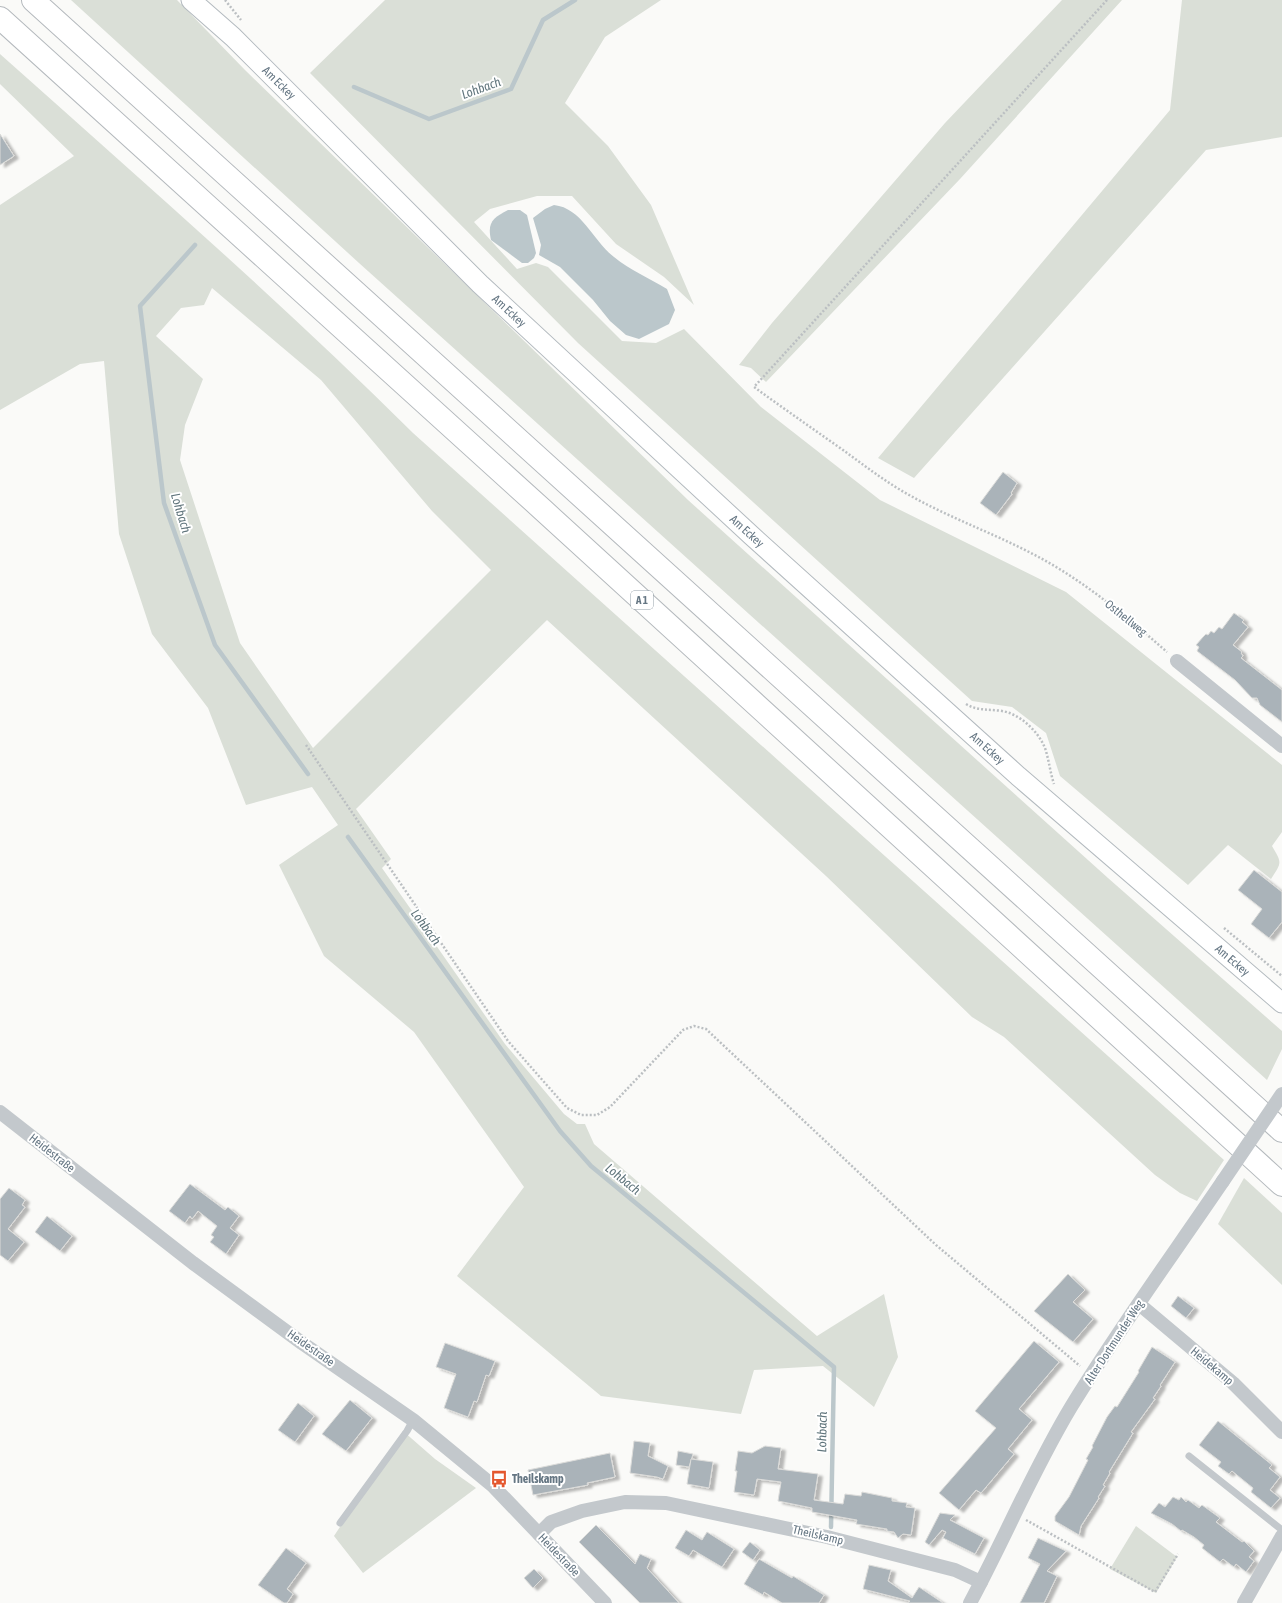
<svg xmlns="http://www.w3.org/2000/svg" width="1282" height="1603" viewBox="0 0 1282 1603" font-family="'Asap Condensed',sans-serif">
	<defs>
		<filter id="shadow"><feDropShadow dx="4.5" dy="2.5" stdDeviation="1" flood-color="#0004"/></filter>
	</defs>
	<rect width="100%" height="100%" fill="#fafaf8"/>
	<g fill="#dadfd7" fill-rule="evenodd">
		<path d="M71 0H177L245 70 688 500 1108 878 1282 1031V1049L1267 1080 359 263Z"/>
		<path d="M385 0H661L605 37 565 103 608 146 651 205 694 305 664 277 616 244 572 196H537L490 209 474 222 517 269 536 263 548 267 622 341 656 343 684 329 761 407 880 500 1066 592 1282 765V832L1272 846C1282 863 1282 862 1271 879L1228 845 1188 885 1060 776 1046 733 1012 707 972 701 578 343 310 73Z"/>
		<path d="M1062 0H1122L960 179 766 382 751 368 739 365 772 323 945 123Z"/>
		<path d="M1182 0H1282V137L1206 150 914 478 878 458 1170 110Z"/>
		<path d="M0 54C139 178 280 301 413 433L1224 1160 1197 1201 1180 1193 1155 1175 1004 1037 972 1017 826 876 547 620 356 809 391 859 382 868 505 1044 564 1114 577 1124H585L594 1144 817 1336 884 1294 898 1357 874 1407 823 1366 754 1370 741 1414 601 1396 457 1276 524 1187 414 1032 324 956 279 865 338 825 312 787 246 805 208 708 152 634 119 534 104 361 80 364 0 410V205L74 156 0 84ZM212 288 321 380 432 511 491 570 313 748 240 643 180 460 185 425 203 379 156 336 181 308 204 305Z"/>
		<path d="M1244 1178 1282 1213V1285L1218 1224Z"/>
		<path d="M403 1431 435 1459 476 1488 363 1573 334 1536Z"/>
		<path d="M1136 1526 1177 1557 1156 1593 1110 1569Z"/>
	</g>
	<g fill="#bbc7cb">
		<path d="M554 205C582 208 593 241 614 257 630 270 649 278 667 289L675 310 669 324 639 339 626 335 610 321 593 300 560 267 539 255 541 245 533 218 545 209Z"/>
		<path d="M508 210H520L527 215 536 253 534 258 528 263H522L491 240C487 222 493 218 508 210Z"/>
	</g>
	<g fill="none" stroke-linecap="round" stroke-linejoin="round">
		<g stroke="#bbc7cb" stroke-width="4.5">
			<path d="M354 87 429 119 511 89 543 20 575 0"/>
			<path d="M195 245 140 306 164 503 215 645 308 774"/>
			<path d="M348 837 560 1131 591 1166 834 1367 831 1527"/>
		</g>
	</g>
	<g fill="#aab3b9" stroke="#dcdcda" filter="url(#shadow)">
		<path d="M0 134 14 156 0 165Z"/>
		<path d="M1003 472 1017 483 1011 493 1012 494 996 515 980 503Z"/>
		<path d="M1234 613 1244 620 1242 622 1248 627 1233 645 1242 652 1241 653 1243 656 1241 658 1282 690V722L1260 705 1257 698H1252L1235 680 1197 651 1199 647 1196 645 1203 637 1206 634 1208 635 1211 631 1214 633 1219 627 1222 629Z"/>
		<path d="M1254 870 1282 892V922L1269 938 1251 924 1262 909 1238 890Z"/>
		<path d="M190 1184 225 1210 228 1207 239 1216 230 1228 239 1235 226 1254 210 1242 214 1237 211 1235 217 1226 198 1211 192 1219 190 1216 185 1223 169 1211Z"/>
		<path d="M9 1188 25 1200 22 1205 25 1207 8 1229 24 1242 8 1261 0 1255V1199Z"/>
		<path d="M47 1216 72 1236 60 1251 35 1232Z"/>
		<path d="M1068 1274 1085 1290 1073 1302 1093 1319 1073 1342 1034 1311Z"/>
		<path d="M1178 1296 1194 1308 1186 1318 1171 1306Z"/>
		<path d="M1034 1341 1059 1362 1019 1409 1032 1420 1008 1449 1014 1454 981 1493 976 1490 959 1510 939 1493 996 1428 975 1411Z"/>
		<path d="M445 1343 495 1361 489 1376 486 1375 477 1402 474 1401 468 1417 444 1408 456 1374 436 1367Z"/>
		<path d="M1152 1347 1175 1362 1160 1385 1161 1386 1153 1398 1155 1399 1131 1432 1133 1433 1109 1472 1110 1473 1103 1485 1105 1486 1098 1497 1099 1498 1081 1526 1079 1535 1055 1521V1516L1069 1497 1088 1460 1086 1459 1093 1447 1092 1446 1107 1417 1115 1406 1117 1407 1139 1372 1138 1371Z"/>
		<path d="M350 1400 372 1418 346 1451 322 1434Z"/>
		<path d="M298 1403 314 1416 295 1442 278 1430Z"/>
		<path d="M1218 1421 1272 1465 1269 1468 1280 1477 1270 1490 1280 1498 1271 1508 1251 1492 1253 1488 1232 1471 1229 1474 1218 1466 1221 1462 1199 1445Z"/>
		<path d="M634 1441 650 1443 648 1456 668 1466 663 1479 657 1477 630 1473Z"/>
		<path d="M765 1446 781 1448 778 1469 818 1474 814 1500 843 1504 845 1494 861 1496 862 1492 892 1498V1501L907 1503 906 1507 915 1508 911 1535 903 1534 898 1538 894 1532 887 1531V1529L856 1524 857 1520 812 1512V1508L778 1501 781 1482 757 1479 754 1495 734 1492 737 1471H735L738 1451 752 1453Z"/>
		<path d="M678 1451 693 1454 689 1467 676 1465Z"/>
		<path d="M610 1453 615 1477 587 1483 588 1485 533 1495 528 1470Z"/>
		<path d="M691 1459 713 1462 709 1488 687 1484Z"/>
		<path d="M1173 1497 1179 1500 1181 1497 1186 1502 1188 1500 1199 1508 1202 1505 1220 1518 1216 1522 1242 1542 1244 1541 1254 1551 1249 1557 1254 1561 1246 1572 1236 1564 1234 1567 1223 1559 1220 1562 1202 1548 1204 1545 1194 1537 1182 1530 1181 1531 1172 1524 1151 1513 1159 1503 1165 1507Z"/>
		<path d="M940 1513 955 1515 950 1520 984 1538 975 1554 943 1538 946 1532 942 1530 929 1545 925 1542Z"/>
		<path d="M596 1525 635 1564 640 1554 651 1559 647 1568 679 1603H640L579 1542Z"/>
		<path d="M686 1530 702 1540 707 1532 734 1549 722 1567 693 1550 689 1556 675 1548Z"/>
		<path d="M1038 1538 1066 1551 1047 1571 1057 1576 1044 1603H1020L1040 1564 1028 1558Z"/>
		<path d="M750 1542 760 1550 753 1560 742 1552Z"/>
		<path d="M286 1548 306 1563 287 1589 293 1594 287 1603H284L258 1585Z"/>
		<path d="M759 1559 792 1578 793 1576 824 1595 819 1603H782L764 1592 763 1595 744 1584Z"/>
		<path d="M869 1565 891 1570 888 1581 912 1598 919 1587 943 1603H908L910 1601 863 1589Z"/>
		<path d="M534 1569 543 1578 533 1588 524 1578Z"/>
	</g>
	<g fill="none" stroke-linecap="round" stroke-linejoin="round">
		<g stroke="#b3babf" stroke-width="21">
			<g id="secondary">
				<path id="s1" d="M191 0 233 37 480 284 752 536 1018 776 1282 1003"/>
			</g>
		</g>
		<g stroke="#b4b9bd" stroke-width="24">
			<g id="highway">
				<path d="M33 0 1282 1131"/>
				<path d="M0 18 543 510 1282 1185"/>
			</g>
		</g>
		<g stroke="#bbbfc2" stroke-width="2.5" stroke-dasharray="2 2" stroke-linecap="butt">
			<path d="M225 0 241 20"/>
			<path d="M1107 0 754 387C783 408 813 429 843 450 865 466 887 483 911 496 954 520 1001 536 1044 560 1089 585 1128 618 1167 652"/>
			<path d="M966 704C977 711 989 709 1002 711 1020 714 1038 731 1045 748 1049 760 1050 772 1054 784"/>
			<path d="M306 745 508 1041 567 1108 581 1115H597L610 1107 683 1030 694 1026 706 1029 936 1245 1080 1366"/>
			<path d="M1224 928 1282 976"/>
			<path d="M1026 1520 1155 1592 1178 1554"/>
		</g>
		<g stroke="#c3c8cc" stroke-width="7">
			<path d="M1189 1456 1282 1530"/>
			<path d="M340 1523 407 1431 413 1420"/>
		</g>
		<g stroke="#c3c8cc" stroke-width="14">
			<path d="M1177 661 1282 746"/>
			<path d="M0 1112 193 1263 302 1343 413 1420 492 1485 605 1603"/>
			<path d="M1139 1304 1233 1383 1282 1432"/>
			<path d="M539 1534 551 1522 582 1511 625 1502 666 1503 827 1537 955 1570 981 1582"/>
			<path d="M970 1603C1005 1538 1033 1470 1071 1407 1118 1330 1172 1256 1223 1181"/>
			<path d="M1244 1603 1282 1536"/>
		</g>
		<use href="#secondary" stroke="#fff" stroke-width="19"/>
		<use href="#highway" stroke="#fff" stroke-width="22"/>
		<path stroke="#c3c8cc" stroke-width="14" d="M1223 1181 1282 1094"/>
	</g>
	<defs>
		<g id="bus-bare" transform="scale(1.38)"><path d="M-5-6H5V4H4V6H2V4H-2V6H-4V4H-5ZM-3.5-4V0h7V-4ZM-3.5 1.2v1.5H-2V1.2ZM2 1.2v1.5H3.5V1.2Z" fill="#e4572e" stroke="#fff" stroke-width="2.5" paint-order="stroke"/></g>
	</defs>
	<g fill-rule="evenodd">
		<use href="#bus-bare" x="499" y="1479"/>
	</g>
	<g text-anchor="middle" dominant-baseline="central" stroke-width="4" stroke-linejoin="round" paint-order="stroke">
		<rect fill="#fff" stroke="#939fa8" stroke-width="1" x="631" y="591" width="22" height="18" rx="3"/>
		<g font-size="11" font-weight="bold" fill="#657683">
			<text x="642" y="600">A 1</text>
		</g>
		<g font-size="12" fill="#657683" stroke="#fff">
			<text stroke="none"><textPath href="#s1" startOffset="121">Am Eckey</textPath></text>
			<text stroke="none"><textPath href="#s1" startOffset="445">Am Eckey</textPath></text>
			<text stroke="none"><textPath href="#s1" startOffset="769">Am Eckey</textPath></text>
			<text transform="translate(1126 618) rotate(39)">Osthellweg</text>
			<text stroke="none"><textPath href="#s1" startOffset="1093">Am Eckey</textPath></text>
			<text stroke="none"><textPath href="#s1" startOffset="1417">Am Eckey</textPath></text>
			<text transform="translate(52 1153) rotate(38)">Heidestraße</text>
			<text transform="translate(1114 1342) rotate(-57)">Alter Dortmunder Weg</text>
			<text transform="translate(311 1348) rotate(35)">Heidestraße</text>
			<text transform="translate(1212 1366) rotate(40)">Heidekamp</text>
			<text transform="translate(818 1535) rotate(13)">Theilskamp</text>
			<text transform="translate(559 1555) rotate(46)">Heidestraße</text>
		</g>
		<g font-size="12" font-weight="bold" fill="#657683" stroke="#fff" text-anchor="start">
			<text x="512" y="1479">Theilskamp</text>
		</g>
		<g font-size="13" font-style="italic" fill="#60757c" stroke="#fff">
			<text transform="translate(481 88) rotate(-20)">Lohbach</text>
			<text transform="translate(181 513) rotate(73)">Lohbach</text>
			<text transform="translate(426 927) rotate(54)">Lohbach</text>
			<text transform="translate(623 1179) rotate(39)">Lohbach</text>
			<text transform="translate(822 1432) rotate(-89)">Lohbach</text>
		</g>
	</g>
</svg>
